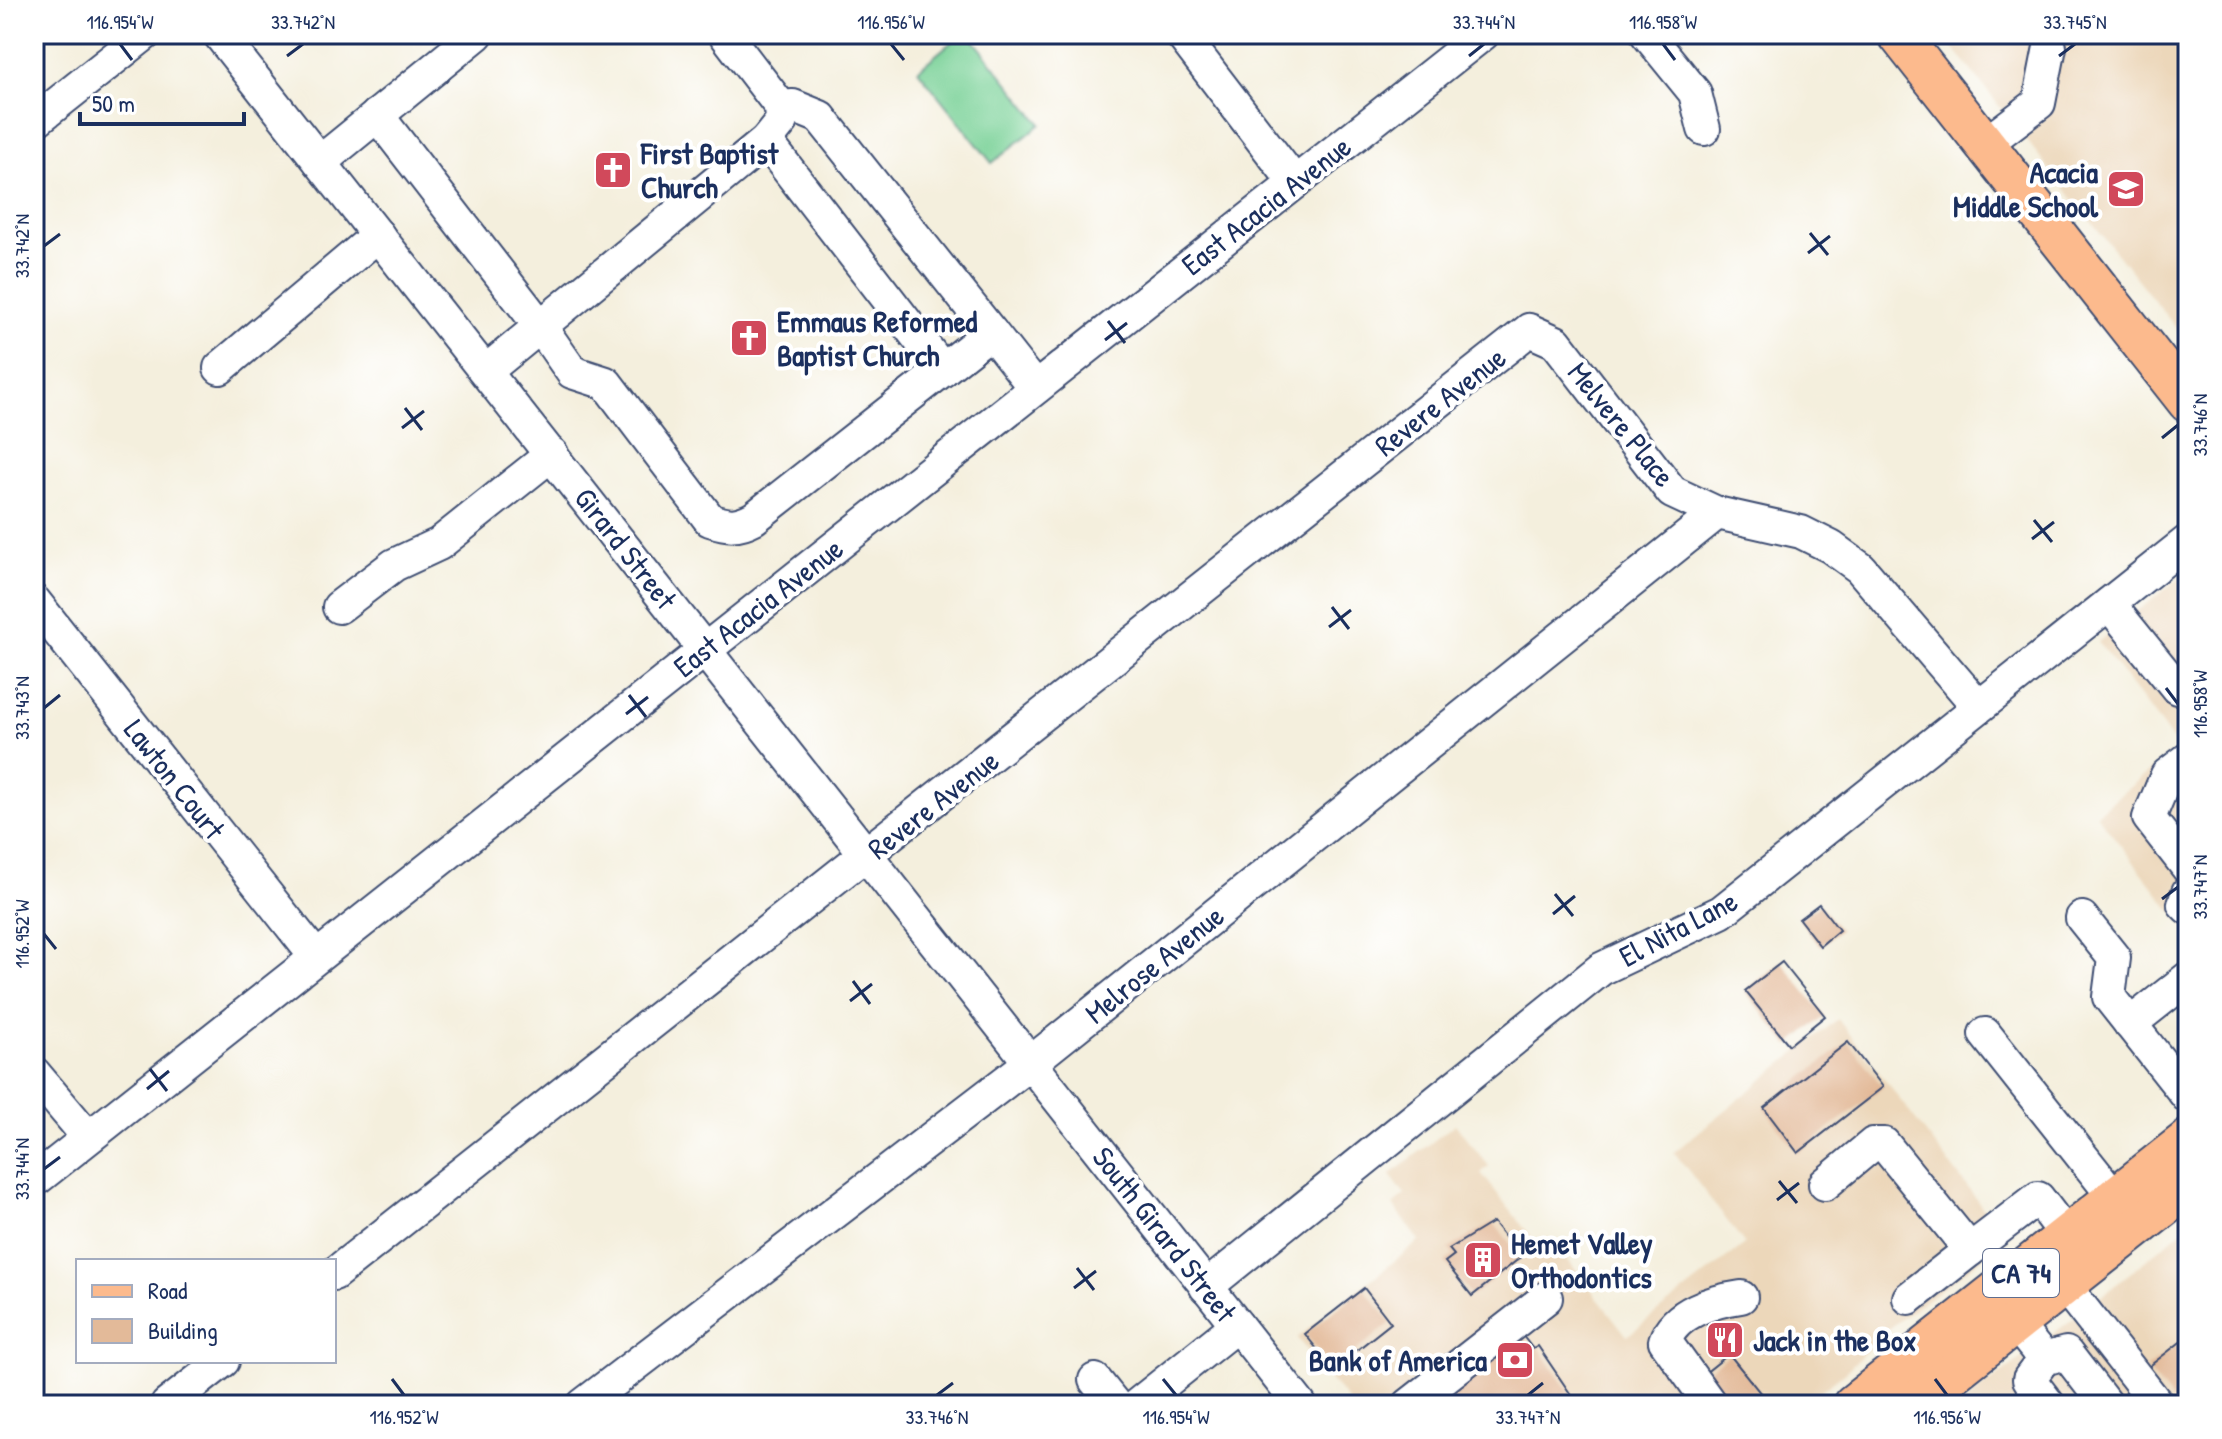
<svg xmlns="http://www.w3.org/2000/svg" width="2222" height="1439" viewBox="0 0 2222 1439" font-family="'Patrick Hand',sans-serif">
	<rect width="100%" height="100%" fill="#fff"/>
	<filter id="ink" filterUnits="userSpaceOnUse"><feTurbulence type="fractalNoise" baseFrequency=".0125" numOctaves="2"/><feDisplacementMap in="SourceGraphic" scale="16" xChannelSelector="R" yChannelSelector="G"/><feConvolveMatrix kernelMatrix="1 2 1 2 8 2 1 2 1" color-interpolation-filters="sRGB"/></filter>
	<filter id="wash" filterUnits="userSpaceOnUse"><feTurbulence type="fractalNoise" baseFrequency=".006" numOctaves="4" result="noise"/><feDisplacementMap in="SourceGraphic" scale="32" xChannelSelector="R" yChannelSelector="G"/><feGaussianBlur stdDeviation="1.8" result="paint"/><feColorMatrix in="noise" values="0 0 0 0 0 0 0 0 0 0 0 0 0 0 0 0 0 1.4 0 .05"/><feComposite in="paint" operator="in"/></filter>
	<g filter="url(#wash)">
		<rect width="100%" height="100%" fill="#f4efdd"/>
		<g fill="#ecd7ba">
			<path d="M1942 34H2188V343Z"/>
			<path d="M2188 571V931L2096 814 2179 748 2098 642Z"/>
			<path d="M1838 1019 2007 1239 1892 1326 1845 1372 1803 1405H1351L1297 1338 1420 1241 1393 1205 1405 1195 1390 1175 1455 1124 1489 1166 1481 1173 1545 1254 1558 1247 1627 1336 1745 1244 1674 1152Z"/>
			<path d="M2188 1226V1405H1961L2093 1303Z"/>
		</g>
		<path fill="#79d197" stroke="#4a807a" stroke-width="2" d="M961 34H969L1041 124 992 163 918 70Z"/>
		<g id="blocks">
			<g fill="#e3ba99">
				<path d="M1819 904 1839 930 1820 946 1799 919Z"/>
				<path d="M1782 962 1825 1016 1789 1045 1745 991Z"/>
				<path d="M1848 1042 1883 1087 1798 1153 1764 1108Z"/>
				<path d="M1493 1222 1521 1257 1472 1296 1445 1262 1454 1255 1449 1249Z"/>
				<path d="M1364 1288 1391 1323 1333 1369 1305 1334Z"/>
				<path d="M1519 1331 1533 1349 1538 1346 1578 1405H1425Z"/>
				<path d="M2188 1336V1405H2176L2147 1368Z"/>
				<path d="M1729 1354 1766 1400 1760 1405H1712L1694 1382Z"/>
			</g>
		</g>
	</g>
	<g filter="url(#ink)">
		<use href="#blocks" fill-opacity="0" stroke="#3c4c71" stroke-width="2"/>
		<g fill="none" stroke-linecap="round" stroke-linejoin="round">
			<g stroke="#3c4c71" stroke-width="36">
				<g id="minor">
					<path d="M219 34 1300 1405"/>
					<path d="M1181 34 1295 183"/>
					<path d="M1647 34 1695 93 1704 129"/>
					<path d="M377 115 540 326 572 372 606 383 710 520C728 526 737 527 754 518L991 332 820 117 793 106 781 107"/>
					<path d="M34 122 145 34"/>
					<path d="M766 141 943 370"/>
					<path d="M1985 144 2039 103 2050 47"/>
					<path d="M320 162 477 34"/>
					<path d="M991 332 1035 388"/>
					<path d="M220 368 378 235"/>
					<path d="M486 371 766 141 782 121 781 107 725 34"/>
					<path d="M34 601 316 957"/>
					<path d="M2109 604 2177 688 2188 689"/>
					<path d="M339 607 394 565 439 544 552 454"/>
					<path d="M2188 759 2167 775 2149 818 2188 868"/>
					<path d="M2188 892 2184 904 2188 908"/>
					<path d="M2082 918 2114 958 2109 997 2188 1097"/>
					<path d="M2130 1024 2188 978"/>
					<path d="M1985 1034 2115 1198"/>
					<path d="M34 1073 88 1137"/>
					<path d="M34 1181 1483 34"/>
					<path d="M1825 1184 1873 1144H1884L1970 1250 2038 1198 2067 1236"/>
					<path d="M334 1274 1529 330 1556 342 1672 492 1717 513 1801 532 1831 547 1860 568 1978 706"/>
					<path d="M2064 1285 2158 1405"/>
					<path d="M1206 1287 1601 969 1721 912 2188 541"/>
					<path d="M1909 1298 1970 1250"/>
					<path d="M2015 1323 2044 1359 2066 1353 2106 1405"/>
					<path d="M2044 1359 2029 1379 2049 1405"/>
					<path d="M1095 1380 1115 1405"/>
					<path d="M167 1405 223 1361"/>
					<path d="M583 1405 1030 1063 1717 513"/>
					<path d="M1137 1405 1237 1325"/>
					<path d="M1409 1405 1546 1298"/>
					<path d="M1711 1405 1665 1341C1675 1312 1713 1301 1741 1297"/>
				</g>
			</g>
			<g stroke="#3c4c71" stroke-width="44">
				<g id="major">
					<path d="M1898 34 2188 402"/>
					<path d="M1853 1405 2188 1140"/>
					<path d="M1912 1405 2188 1187"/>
				</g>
			</g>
			<use href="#minor" stroke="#fff" stroke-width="32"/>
			<use href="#major" stroke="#fcba8d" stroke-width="40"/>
		</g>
	</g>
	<path fill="none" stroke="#1b2f5e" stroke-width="3" d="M120 44 132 60M891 44 904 60M1663 44 1675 60M287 56 303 44M1469 56 1484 44M2059 56 2075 44M1810 233 1828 255M44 246 60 234M1808 253 1830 236M1108 321 1125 343M1105 340 1127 323M405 408 422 430M402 428 424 411M2162 438 2178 425M2034 520 2052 542M2032 539 2054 522M1332 607 1349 629M1329 627 1351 610M2166 688 2178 704M629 695 646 717M44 708 60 695M626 714 648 697M1555 894 1573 916M2162 899 2178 887M1553 914 1575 896M44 934 56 949M853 981 870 1004M850 1001 872 984M150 1069 167 1091M147 1089 169 1071M44 1169 60 1157M1779 1181 1797 1203M1777 1200 1799 1183M1077 1268 1094 1290M1074 1288 1096 1271M392 1379 404 1395M1163 1379 1176 1395M1935 1379 1947 1395M937 1395 953 1383M1528 1395 1543 1383"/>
	<defs>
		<g id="church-square" transform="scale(2)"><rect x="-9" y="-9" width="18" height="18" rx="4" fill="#d1495b" stroke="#fff"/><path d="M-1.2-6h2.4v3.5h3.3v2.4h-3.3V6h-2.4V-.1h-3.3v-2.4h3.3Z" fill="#fff"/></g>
		<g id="school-square" transform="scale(2)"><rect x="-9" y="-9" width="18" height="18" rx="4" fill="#d1495b" stroke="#fff"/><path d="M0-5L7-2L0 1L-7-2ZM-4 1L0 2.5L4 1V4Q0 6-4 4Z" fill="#fff"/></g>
		<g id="building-square" transform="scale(2)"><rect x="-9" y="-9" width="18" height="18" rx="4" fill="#d1495b" stroke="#fff"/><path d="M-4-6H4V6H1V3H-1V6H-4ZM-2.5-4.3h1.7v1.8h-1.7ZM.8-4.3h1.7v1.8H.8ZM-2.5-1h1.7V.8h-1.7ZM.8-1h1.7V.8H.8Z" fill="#fff"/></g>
		<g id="restaurant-square" transform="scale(2)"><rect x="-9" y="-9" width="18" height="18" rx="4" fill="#d1495b" stroke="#fff"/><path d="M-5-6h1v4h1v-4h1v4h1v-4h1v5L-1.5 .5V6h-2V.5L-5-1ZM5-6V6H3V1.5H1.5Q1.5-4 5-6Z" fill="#fff"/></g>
		<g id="bank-square" transform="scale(2)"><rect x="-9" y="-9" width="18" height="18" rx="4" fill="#d1495b" stroke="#fff"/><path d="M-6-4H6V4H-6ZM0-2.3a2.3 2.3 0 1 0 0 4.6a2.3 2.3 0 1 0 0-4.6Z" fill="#fff"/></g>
	</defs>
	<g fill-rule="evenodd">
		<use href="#church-square" x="613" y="170"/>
		<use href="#school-square" x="2126" y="189"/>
		<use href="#church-square" x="749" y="338"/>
		<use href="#building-square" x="1483" y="1260"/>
		<use href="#restaurant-square" x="1725" y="1340"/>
		<use href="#bank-square" x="1515" y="1360"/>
	</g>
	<g text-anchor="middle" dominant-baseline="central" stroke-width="8" stroke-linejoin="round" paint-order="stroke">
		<rect fill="#fff" stroke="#5f6d8e" stroke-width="2" x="1983" y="1249" width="76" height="48" rx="6"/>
		<g font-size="28" font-weight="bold" fill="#1b2f5e">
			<text x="2021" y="1273">CA 74</text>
		</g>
		<g font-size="30" font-weight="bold" fill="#1b2f5e" stroke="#fff" text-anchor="start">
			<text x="641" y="153">First Baptist<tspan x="641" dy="34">Church</tspan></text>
			<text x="2098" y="172" text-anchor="end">Acacia<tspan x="2098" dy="34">Middle School</tspan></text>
			<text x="777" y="321">Emmaus Reformed<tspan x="777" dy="34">Baptist Church</tspan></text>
			<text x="1511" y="1243">Hemet Valley<tspan x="1511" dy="34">Orthodontics</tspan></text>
			<text x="1753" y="1340">Jack in the Box</text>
			<text x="1487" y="1360" text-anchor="end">Bank of America</text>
		</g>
		<g font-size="30" fill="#1b2f5e" stroke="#fff">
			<text transform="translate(1266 205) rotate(-38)">East Acacia Avenue</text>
			<text transform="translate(1440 401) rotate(-38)">Revere Avenue</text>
			<text transform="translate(1622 424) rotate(51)">Melvere Place</text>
			<text transform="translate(626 548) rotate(52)">Girard Street</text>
			<text transform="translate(758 607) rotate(-38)">East Acacia Avenue</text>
			<text transform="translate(175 779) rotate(52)">Lawton Court</text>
			<text transform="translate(933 804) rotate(-38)">Revere Avenue</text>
			<text transform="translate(1678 928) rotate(-28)">El Nita Lane</text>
			<text transform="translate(1154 964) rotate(-39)">Melrose Avenue</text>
			<text transform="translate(1165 1234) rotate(52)">South Girard Street</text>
		</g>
	</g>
	<rect width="2222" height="1439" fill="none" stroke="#fff" stroke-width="88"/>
	<rect x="76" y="1259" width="260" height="104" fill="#ffffff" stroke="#a4acbf" stroke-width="2"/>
	<rect x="92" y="1285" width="40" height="12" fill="#fcba8d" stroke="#a4acbf" stroke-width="2"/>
	<text x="148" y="1299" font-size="24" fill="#1b2f5e">Road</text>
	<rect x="92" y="1319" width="40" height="24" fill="#e3ba99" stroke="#a4acbf" stroke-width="2"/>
	<text x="148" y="1339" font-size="24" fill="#1b2f5e">Building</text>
	<path d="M80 112v12h164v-12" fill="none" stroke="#1b2f5e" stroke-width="4"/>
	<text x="92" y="112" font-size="24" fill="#1b2f5e" stroke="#ffffff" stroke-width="6" paint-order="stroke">50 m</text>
	<rect x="44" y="44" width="2134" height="1351" fill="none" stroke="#1b2f5e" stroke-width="3"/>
	<g font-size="20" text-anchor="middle" fill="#1b2f5e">
		<text x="120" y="29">116.954°W</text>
		<text x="303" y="29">33.742°N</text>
		<text x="891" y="29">116.956°W</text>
		<text x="1484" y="29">33.744°N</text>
		<text x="1663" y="29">116.958°W</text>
		<text x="2075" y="29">33.745°N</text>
		<text transform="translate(22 246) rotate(-90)" y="7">33.742°N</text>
		<text transform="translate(2200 425) rotate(-90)" y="7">33.746°N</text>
		<text transform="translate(2200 704) rotate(-90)" y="7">116.958°W</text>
		<text transform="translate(22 708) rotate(-90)" y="7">33.743°N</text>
		<text transform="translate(2200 887) rotate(-90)" y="7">33.747°N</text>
		<text transform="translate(22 934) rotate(-90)" y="7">116.952°W</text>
		<text transform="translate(22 1169) rotate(-90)" y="7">33.744°N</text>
		<text x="404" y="1424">116.952°W</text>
		<text x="937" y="1424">33.746°N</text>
		<text x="1176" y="1424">116.954°W</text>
		<text x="1528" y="1424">33.747°N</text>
		<text x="1947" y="1424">116.956°W</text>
	</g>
</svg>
